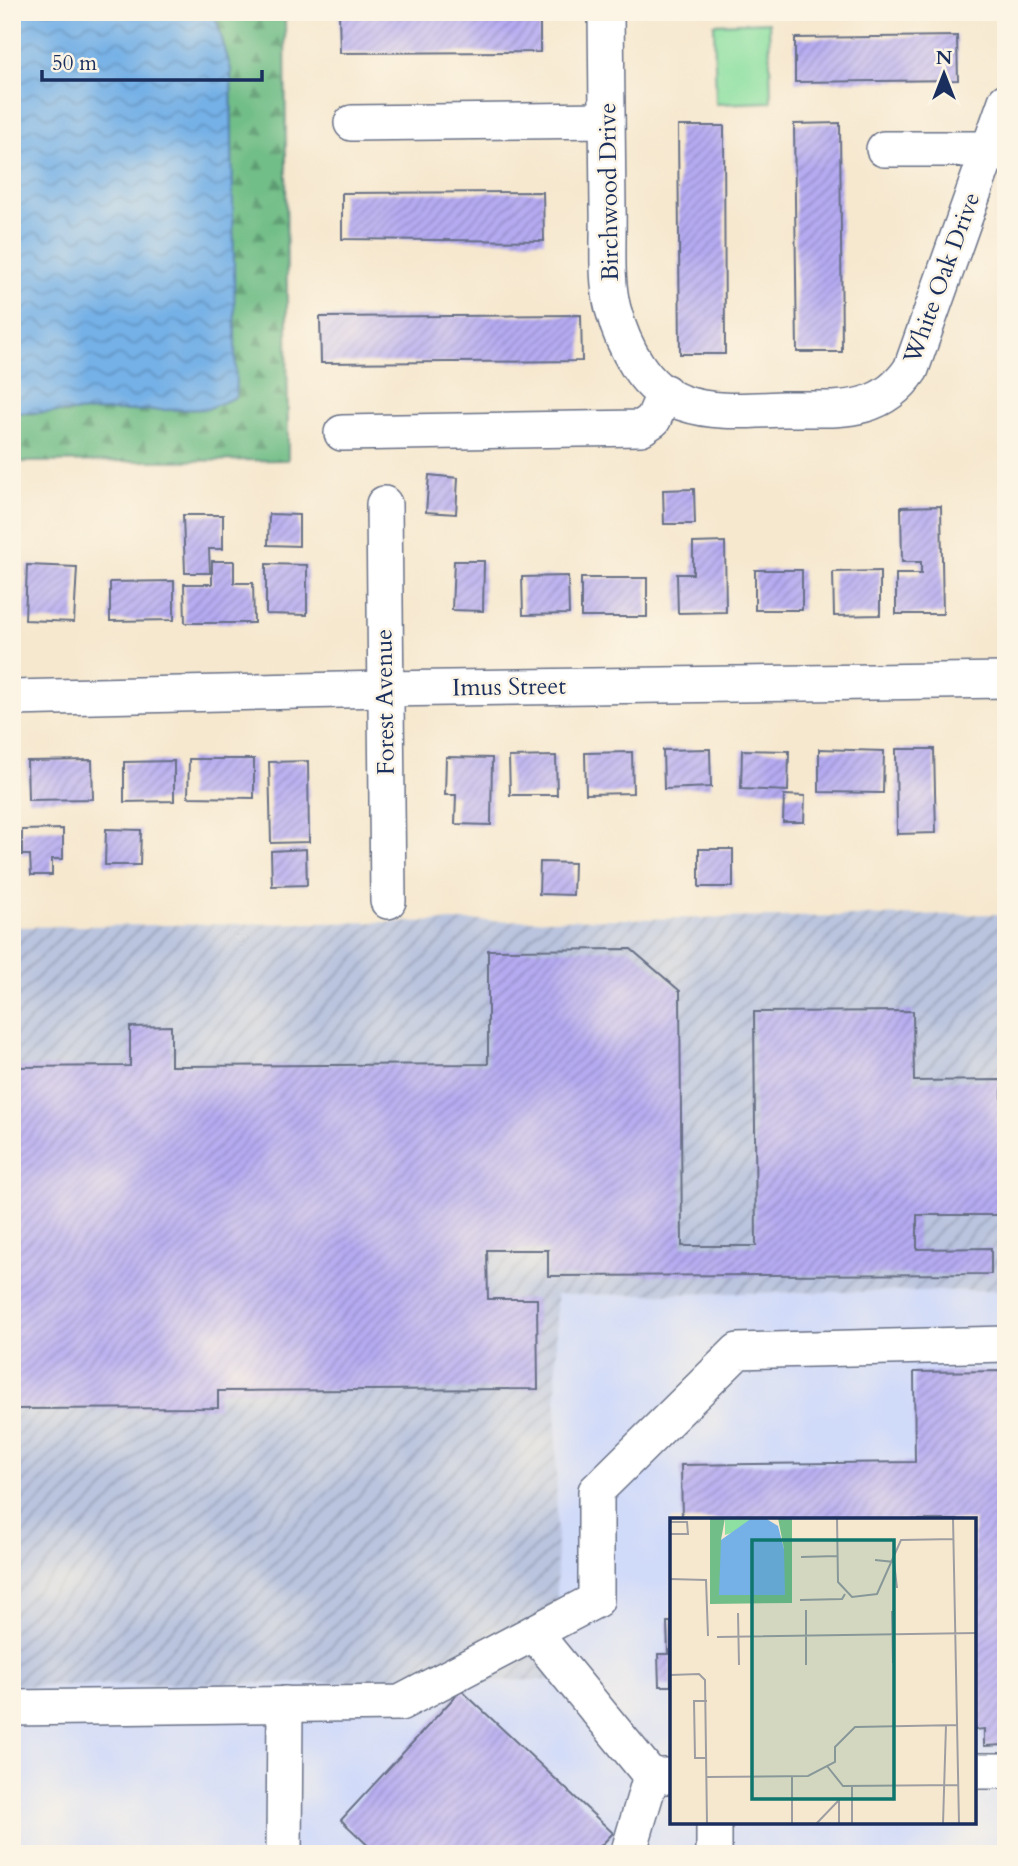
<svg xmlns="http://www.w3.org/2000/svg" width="1018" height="1866" viewBox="0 0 1018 1866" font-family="Cardo,serif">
	<defs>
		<pattern id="industrial-furrows" width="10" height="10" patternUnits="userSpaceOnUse" patternTransform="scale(1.75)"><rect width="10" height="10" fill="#bac4de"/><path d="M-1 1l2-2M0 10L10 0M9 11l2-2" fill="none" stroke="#96a0b7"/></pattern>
		<pattern id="forest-firs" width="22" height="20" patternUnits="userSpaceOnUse" patternTransform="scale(1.75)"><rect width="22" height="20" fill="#72be88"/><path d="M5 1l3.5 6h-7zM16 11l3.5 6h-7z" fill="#5d9b72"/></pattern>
		<pattern id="water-waves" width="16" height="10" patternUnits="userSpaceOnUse" patternTransform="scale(1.75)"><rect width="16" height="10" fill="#75b0e6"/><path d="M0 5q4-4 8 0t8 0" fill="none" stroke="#5f90be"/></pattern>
		<pattern id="building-hatch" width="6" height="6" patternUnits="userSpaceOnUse" patternTransform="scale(1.75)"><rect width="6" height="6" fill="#b6abf2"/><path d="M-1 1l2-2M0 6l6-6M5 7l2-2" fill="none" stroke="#938cc7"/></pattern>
	</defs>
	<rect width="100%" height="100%" fill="#fcf5e5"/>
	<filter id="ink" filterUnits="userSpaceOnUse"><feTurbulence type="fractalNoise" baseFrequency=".0143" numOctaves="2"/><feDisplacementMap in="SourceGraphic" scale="14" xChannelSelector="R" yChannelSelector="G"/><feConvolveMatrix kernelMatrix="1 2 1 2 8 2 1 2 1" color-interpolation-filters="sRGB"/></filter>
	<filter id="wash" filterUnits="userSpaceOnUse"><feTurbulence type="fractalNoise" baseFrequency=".00686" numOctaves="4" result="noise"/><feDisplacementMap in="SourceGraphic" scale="28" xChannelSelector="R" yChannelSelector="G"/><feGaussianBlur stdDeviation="1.57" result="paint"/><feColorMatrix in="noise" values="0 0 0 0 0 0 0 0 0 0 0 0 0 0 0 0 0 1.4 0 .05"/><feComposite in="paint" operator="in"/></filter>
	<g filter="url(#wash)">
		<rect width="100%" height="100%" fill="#f6e8cf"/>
		<path fill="#d0daf9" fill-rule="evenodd" d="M1006 1290V1854H12V1686L556 1680V1295ZM671 1520H974V1822H671Z"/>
		<path fill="url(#industrial-furrows)" d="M1006 914V1290L556 1295 557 1680 12 1686V927Z"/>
		<path fill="url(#forest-firs)" stroke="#467673" stroke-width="2" d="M214 12H285L288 460 12 462V413L206 409 235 396 231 70Z"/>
		<path fill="#8de0a2" stroke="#548880" stroke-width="2" d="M769 22 771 102 716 104 714 24Z"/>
		<path fill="url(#water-waves)" stroke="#4870a2" stroke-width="2" d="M12 12H214L231 70 236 397 207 409 12 413Z"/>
		<g id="blocks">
			<g fill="url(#building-hatch)">
				<path d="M339 12H540V52L340 53Z"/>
				<path d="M957 36 958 80 795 82V38Z"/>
				<path d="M840 123 842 352H797L794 124Z"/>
				<path d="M678 126H724L725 354H680Z"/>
				<path d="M543 192 544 241 342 239V193Z"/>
				<path d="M581 315 582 361 321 363 320 317Z"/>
				<path d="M429 475 458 478 456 514 426 512Z"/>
				<path d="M694 489 695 524H664L663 490Z"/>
				<path d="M941 506 943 614H896V574H921V562H902L901 507Z"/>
				<path d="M269 514 299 515V546L268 545Z"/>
				<path d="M183 515H223V549H209L210 573H185Z"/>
				<path d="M725 542 726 612 678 613 677 574H693V543Z"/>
				<path d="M212 561H234V583H253L254 623H185L184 584H212Z"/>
				<path d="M454 561H484L483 611 452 610Z"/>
				<path d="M266 564 307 565V615L266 614Z"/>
				<path d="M27 565 77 567 74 622 25 620Z"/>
				<rect x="755" y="570" width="47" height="40"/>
				<path d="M880 571V615L834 616 833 572Z"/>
				<path d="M568 576 569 614 523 615 522 577Z"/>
				<rect x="581" y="578" width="66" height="39"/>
				<path d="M174 581V620L110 621V582Z"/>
				<path d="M710 749 711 787 664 789 663 750Z"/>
				<path d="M819 749 884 751 883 793 819 792Z"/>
				<path d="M896 749H934L936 833 897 834Z"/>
				<path d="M742 750 789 751 788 791 741 789Z"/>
				<path d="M632 752 633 793 586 794 585 753Z"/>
				<path d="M556 756 557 795H510L509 757Z"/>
				<path d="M446 757 492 758 491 825 455 824 456 795H445Z"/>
				<path d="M189 759H254V798L188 797Z"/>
				<path d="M92 760 93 799 28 800 27 761Z"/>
				<path d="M174 761V801L124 802V762Z"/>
				<path d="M308 761 309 842 271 843 269 762Z"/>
				<path d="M784 795 805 796 804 822H783Z"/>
				<path d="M63 829V859H52V875H31L30 855H22V830Z"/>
				<path d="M106 829 141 830 140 865H105Z"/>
				<path d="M306 849 307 885 272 886 271 851Z"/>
				<rect x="699" y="849" width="34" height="38"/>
				<path d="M540 862 574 863 573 895 539 894Z"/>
				<path d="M631 949 680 991 682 1246H756L754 1012 913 1011 914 1081 1002 1080V1215H917V1249L991 1248V1274L548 1276V1250H487L488 1299H537L538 1389 218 1391V1408L12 1409V1067L130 1066V1027L171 1026V1066L488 1064V950Z"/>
				<path d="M1006 1371V1745L984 1746V1729L974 1730V1520H682L681 1465 915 1462 914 1372Z"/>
				<path d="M667 1622H671V1686H659L658 1654H668Z"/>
				<path d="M461 1690 613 1833 593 1854H377L341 1820Z"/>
			</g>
		</g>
	</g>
	<g filter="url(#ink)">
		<use href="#blocks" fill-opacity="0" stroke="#687086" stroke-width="2"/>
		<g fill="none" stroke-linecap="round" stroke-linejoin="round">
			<g stroke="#687086" stroke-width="38">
				<g id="minor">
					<path d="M606 12C607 78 607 143 608 208 609 241 605 278 613 309 623 346 644 390 683 403 715 414 750 410 783 409 835 408 879 417 911 369L1006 101"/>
					<path d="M352 123 607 120"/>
					<path d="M884 149H989L1006 155"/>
					<path d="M342 433 641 428 653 420 665 392"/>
					<path d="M384 504 388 901"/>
					<path d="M12 698 383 689 1006 680"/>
					<path d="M534 1633 651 1776H671"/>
					<path d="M12 1708 400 1703 596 1600V1491L738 1351 1006 1344"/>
					<path d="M974 1771H1006"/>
					<path d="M714 1822V1854"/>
					<path d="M284 1854 285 1704"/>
					<path d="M628 1854 651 1776"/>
				</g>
			</g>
			<use href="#minor" stroke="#fff" stroke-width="35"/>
		</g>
	</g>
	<g text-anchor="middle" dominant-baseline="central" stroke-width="5" stroke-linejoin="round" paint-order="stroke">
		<g font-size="24" fill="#1b2f5e" stroke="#fcf5e5">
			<text transform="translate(609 192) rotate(-91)">Birchwood Drive</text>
			<text transform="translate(942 278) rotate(-70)">White Oak Drive</text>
			<text transform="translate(509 687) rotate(-1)">Imus Street</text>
			<text transform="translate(385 702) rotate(-91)">Forest Avenue</text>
		</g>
	</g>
	<g transform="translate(670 1518)">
		<rect width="306" height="306" fill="#f6e8cf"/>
		<path d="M40 0H55L51 22 114 31 108 0H122V85L40 86Z" fill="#72be88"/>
		<path d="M55 0H82L73 11 55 17Z" fill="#8de0a2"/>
		<path d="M82 0H95L108 8 114 31 115 77H49L51 22Z" fill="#75b0e6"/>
		<path fill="none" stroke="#9e9ea2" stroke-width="2" d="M167 0 168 64 182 79 207 76 231 22 284 21M283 0 289 306M0 4H17L18 16H0M131 39 167 38M205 42 224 44 227 70M0 61 36 62 38 118M130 82 172 81 175 76M136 92V147M222 93 223 145M68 95 69 147M47 119 307 115M0 157 29 156 35 162 37 306M37 183H24L25 240H37M157 248 173 268 289 267M37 259 138 258 165 244V229L185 209 288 207M182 268V306M122 306V258M146 306 169 282V306M273 306 276 207"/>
		<path fill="#0f766e" fill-opacity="0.15" stroke="#0f766e" stroke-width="3.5" d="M82 22H224V281H82Z"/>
		<rect width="306" height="306" fill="none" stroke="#1b2f5e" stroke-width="3.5"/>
	</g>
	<rect width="1018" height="1866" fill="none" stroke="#fcf5e5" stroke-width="42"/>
	<g transform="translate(944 74)" stroke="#fcf5e5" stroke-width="5" paint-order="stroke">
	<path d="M0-5L12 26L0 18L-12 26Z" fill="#1b2f5e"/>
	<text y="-10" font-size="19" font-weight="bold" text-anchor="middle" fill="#1b2f5e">N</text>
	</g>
	<path d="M42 70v10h220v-10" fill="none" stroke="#1b2f5e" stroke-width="3.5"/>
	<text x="52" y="70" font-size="21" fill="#1b2f5e" stroke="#fcf5e5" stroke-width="5" paint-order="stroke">50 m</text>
</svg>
